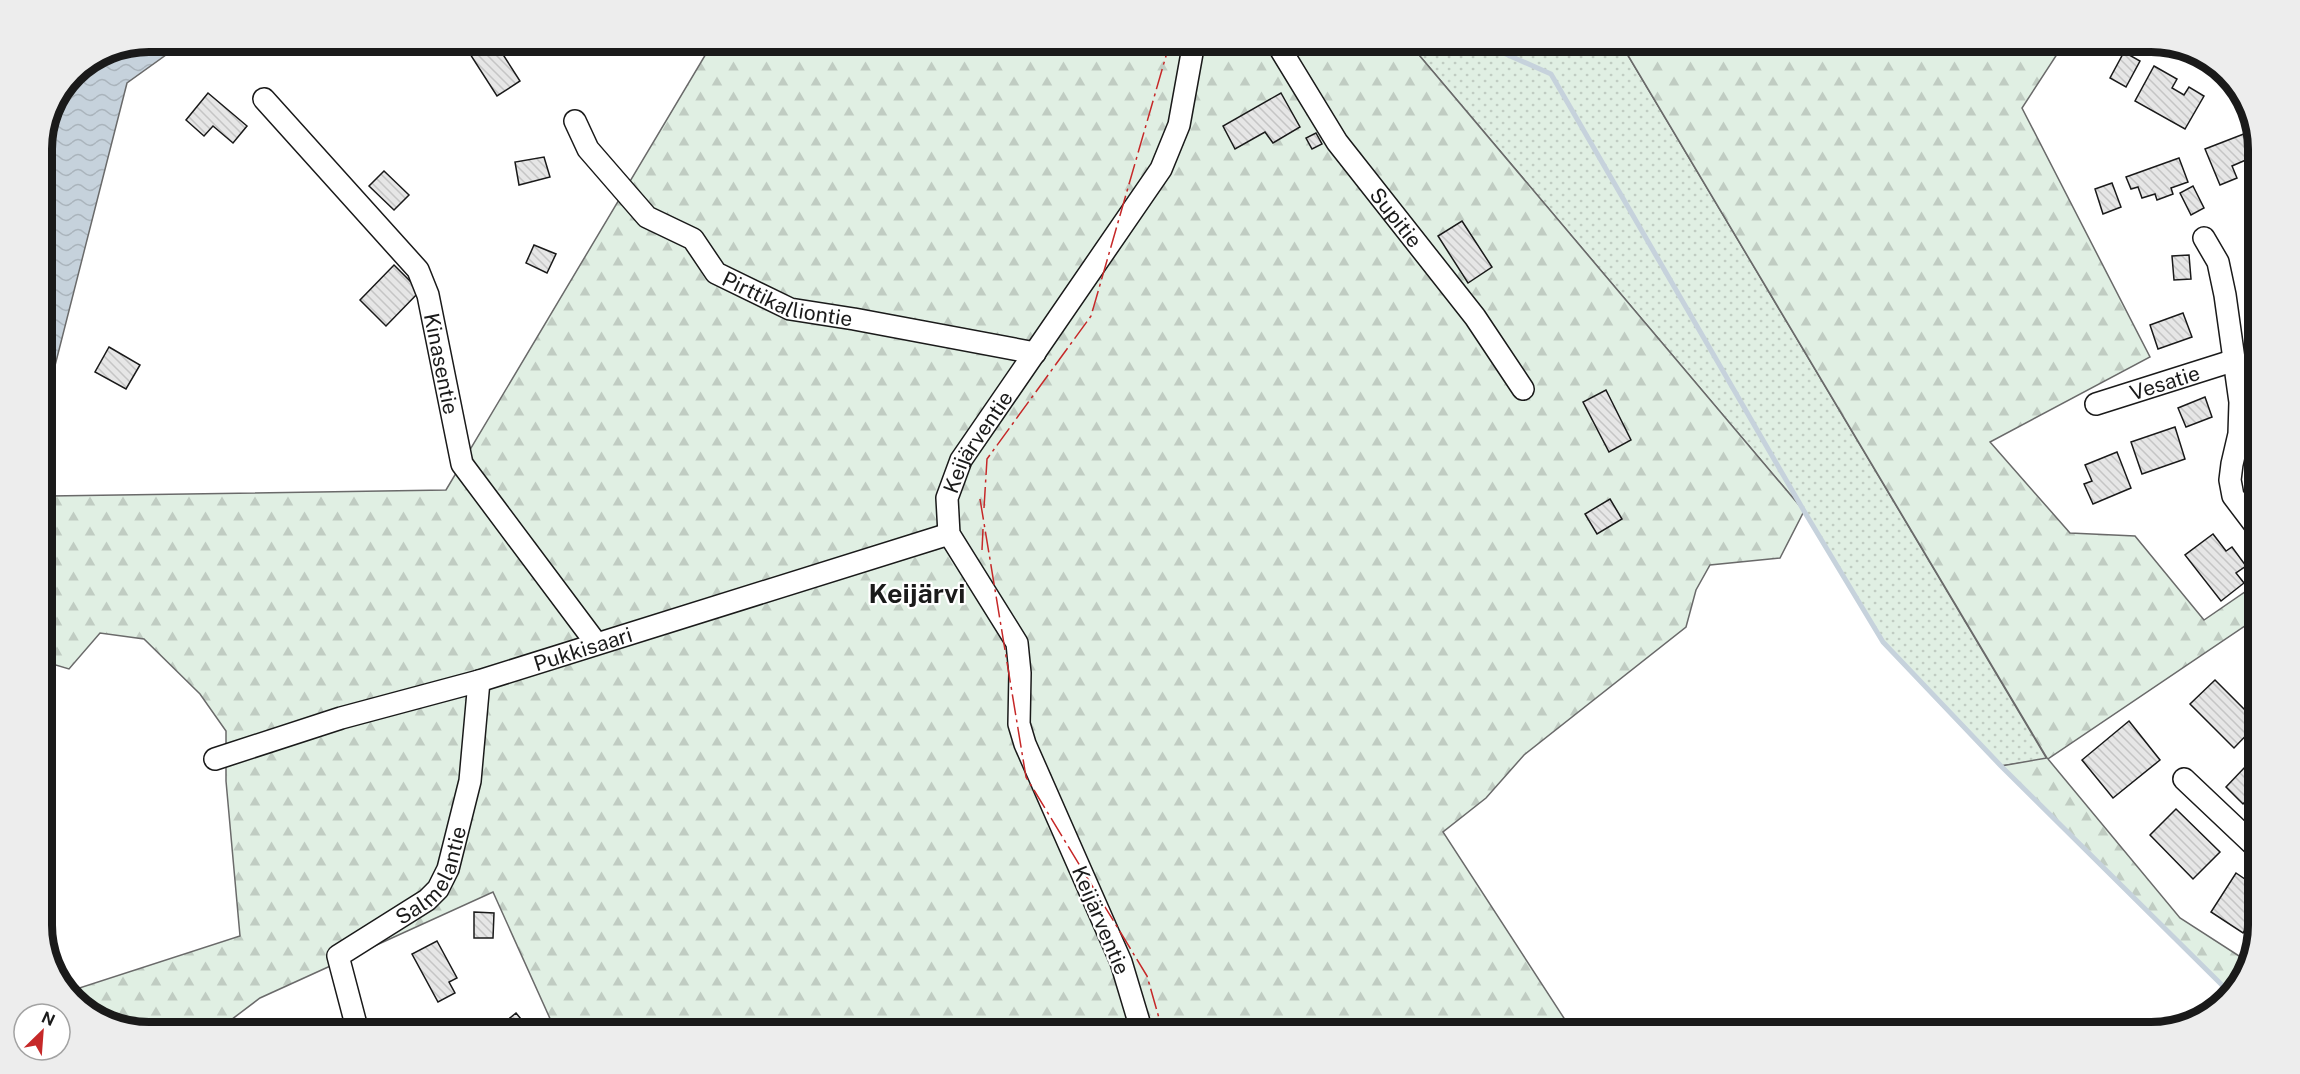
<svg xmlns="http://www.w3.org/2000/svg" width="2300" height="1074" viewBox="0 0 2300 1074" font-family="'Public Sans',sans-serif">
	<defs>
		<pattern id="grass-dots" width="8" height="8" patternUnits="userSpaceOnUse" patternTransform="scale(1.5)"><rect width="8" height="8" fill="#e0efe3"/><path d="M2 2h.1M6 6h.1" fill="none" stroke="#c0ccc2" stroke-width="1.8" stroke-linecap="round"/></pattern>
		<pattern id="forest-firs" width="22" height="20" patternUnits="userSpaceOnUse" patternTransform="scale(1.5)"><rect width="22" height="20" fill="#e0efe3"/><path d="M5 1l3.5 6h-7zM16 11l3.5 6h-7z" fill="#c0ccc2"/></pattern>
		<pattern id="water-waves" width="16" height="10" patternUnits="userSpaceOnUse" patternTransform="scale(1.5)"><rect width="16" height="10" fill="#c6d2dc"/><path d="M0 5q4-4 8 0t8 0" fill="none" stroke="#aab4bc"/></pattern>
		<pattern id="building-back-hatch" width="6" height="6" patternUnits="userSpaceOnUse" patternTransform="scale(1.5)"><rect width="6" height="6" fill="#e6e6e6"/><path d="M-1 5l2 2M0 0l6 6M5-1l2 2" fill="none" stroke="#c5c5c5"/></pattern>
	</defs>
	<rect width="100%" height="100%" fill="#fff"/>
	<path fill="url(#grass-dots)" stroke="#6a6a6a" stroke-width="1.5" d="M1408 42H1620L2047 759 2001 766 1883 642 1804 511Z"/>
	<g fill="url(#forest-firs)" stroke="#6a6a6a" stroke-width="1.5">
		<path d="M713 42H1408L1804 511 1780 558 1710 565 1696 590 1686 627 1524 755 1486 798 1443 832 1573 1032H543L552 1023 493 892 260 998 215 1032H149L108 1024 67 992 240 936 226 781V731L200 694 144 639 100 633 69 669 42 661V569L50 543V496L446 490Z"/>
		<path d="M1620 42H2065L2022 108 2150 357 1990 442 2070 533 2135 536 2204 620 2258 583V617L2048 759 2180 918 2250 963 2229 992 2001 766 2047 758Z"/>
	</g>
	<path fill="url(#water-waves)" stroke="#6a6a6a" stroke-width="1.5" d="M149 42H184L127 83 48 393 50 543 42 569V143L74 73 109 50Z"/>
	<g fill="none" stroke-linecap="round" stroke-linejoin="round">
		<path stroke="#c6d2dc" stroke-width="5" d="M1493 42 1499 51 1551 74 1804 511 1883 642 2001 766 2229 992"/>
	</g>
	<g fill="url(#building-back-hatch)" stroke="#1a1a1a" stroke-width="1.5">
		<path d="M488 42H495L520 81 497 96 470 54Z"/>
		<path d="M2124 52 2140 61 2126 87 2110 78Z"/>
		<path d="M2154 66 2177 79 2172 88 2184 95 2189 87 2204 96 2185 129 2135 101Z"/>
		<path d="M208 93 247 126 233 143 213 126 204 136 186 120Z"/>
		<path d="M1281 93 1300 127 1273 143 1265 132 1235 149 1223 126Z"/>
		<path d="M2254 130 2258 143V165L2255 156 2232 166 2237 178 2220 185 2205 149Z"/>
		<path d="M1316 133 1322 144 1312 149 1306 138Z"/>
		<path d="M544 157 550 177 519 185 515 162Z"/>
		<path d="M2179 158 2188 182 2171 188 2173 194 2157 200 2155 194 2142 198 2138 187 2131 189 2126 177Z"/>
		<path d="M384 171 409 195 394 210 369 186Z"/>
		<path d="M2112 183 2121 207 2103 214 2095 189Z"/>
		<path d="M2193 186 2204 208 2191 215 2180 193Z"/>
		<path d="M1462 221 1492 267 1468 283 1438 236Z"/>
		<path d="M534 245 556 254 547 273 526 263Z"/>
		<path d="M2189 255 2191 279 2174 280 2172 256Z"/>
		<path d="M394 265 420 291 386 326 360 300Z"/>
		<path d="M2183 313 2192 337 2158 349 2150 325Z"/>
		<path d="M109 347 140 365 126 389 95 372Z"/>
		<path d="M1606 390 1631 440 1609 452 1583 402Z"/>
		<path d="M2205 397 2212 417 2186 427 2178 408Z"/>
		<path d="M2175 427 2185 459 2142 474 2131 442Z"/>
		<path d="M2117 452 2131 488 2093 504 2084 484 2092 481 2085 465Z"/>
		<path d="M1610 499 1622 519 1597 534 1585 514Z"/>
		<path d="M2213 534 2226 551 2232 547 2246 566 2236 573 2244 583 2221 601 2185 555Z"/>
		<path d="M2215 680 2258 723 2234 748 2190 704Z"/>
		<path d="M2129 721 2160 760 2113 798 2082 760Z"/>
		<path d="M2245 767 2258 779V788L2243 804 2226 787Z"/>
		<path d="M2176 809 2220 852 2193 879 2150 835Z"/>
		<path d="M2236 873 2258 888V910L2243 933 2211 912Z"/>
		<path d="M474 912 494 913 493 938H474Z"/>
		<path d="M437 941 457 978 449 982 455 993 438 1002 412 954Z"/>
		<path d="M516 1013 530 1030 527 1032H513L505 1022Z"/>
	</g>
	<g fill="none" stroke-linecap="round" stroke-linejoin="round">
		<g stroke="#1a1a1a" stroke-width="24">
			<g id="minor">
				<path id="s1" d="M1276 42 1337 142 1475 317 1523 389"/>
				<path id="s2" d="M264 99 418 270 428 295 462 464 596 643"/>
				<path id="s3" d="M575 121 588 149 647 217 693 239 716 273 790 309 854 319 1035 353"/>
				<path d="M2204 238 2218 262 2225 295 2240 402 2239 434 2232 464 2230 480 2233 496 2258 529"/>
				<path id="s4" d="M2096 404 2232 361"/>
				<path id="s5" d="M215 759 341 718 479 681 949 534"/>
				<path d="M2184 779 2258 849"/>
				<path id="s6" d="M358 1032 338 956 427 900 438 889 448 869 470 781 479 681"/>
				<path id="s7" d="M1142 1032 1121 962 1025 744 1019 724 1020 673 1017 643 949 534 947 498 961 460 1161 169 1179 125 1194 42"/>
			</g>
		</g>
		<use href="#minor" stroke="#fff" stroke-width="21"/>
		<g stroke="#c62828" stroke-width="1.5" stroke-dasharray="21 4.5 3 4.5" stroke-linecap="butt">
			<path d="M980 499 1026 777 1147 976 1163 1032"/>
			<path d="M984 508 987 459 1091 316 1170 42"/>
			<path d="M982 550 983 529"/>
		</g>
	</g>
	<g text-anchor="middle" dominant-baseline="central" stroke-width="4.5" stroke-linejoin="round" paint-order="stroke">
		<g font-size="21" fill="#1a1a1a" stroke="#fff">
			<text stroke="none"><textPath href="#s1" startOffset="213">Supitie</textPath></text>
			<text stroke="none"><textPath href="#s3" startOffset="290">Pirttikalliontie</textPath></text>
			<text stroke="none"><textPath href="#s2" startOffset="327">Kinasentie</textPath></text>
			<text stroke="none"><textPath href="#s4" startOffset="72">Vesatie</textPath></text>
			<text stroke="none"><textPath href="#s7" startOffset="642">Keijärventie</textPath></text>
			<text stroke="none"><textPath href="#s5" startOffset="384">Pukkisaari</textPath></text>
			<text stroke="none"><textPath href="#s6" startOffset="207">Salmelantie</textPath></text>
			<text transform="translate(1101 920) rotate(67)">Keijärventie</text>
		</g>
		<g font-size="27" font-weight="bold" fill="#1a1a1a" stroke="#fff">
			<text x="917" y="593">Keijärvi</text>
		</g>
	</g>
	<path d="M0 0H2300V1074H0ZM149 52H2151A97 97 0 0 1 2248 149V925A97 97 0 0 1 2151 1022H149A97 97 0 0 1 52 925V149A97 97 0 0 1 149 52Z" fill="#ededed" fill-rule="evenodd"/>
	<path fill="none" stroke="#1a1a1a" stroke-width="8" d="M149 52H2151A97 97 0 0 1 2248 149V925A97 97 0 0 1 2151 1022H149A97 97 0 0 1 52 925V149A97 97 0 0 1 149 52Z"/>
	<g transform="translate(42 1032) rotate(25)"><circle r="28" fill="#ffffff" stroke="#a3a3a3" stroke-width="1.5"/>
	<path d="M0-4.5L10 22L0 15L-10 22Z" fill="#c62828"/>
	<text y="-9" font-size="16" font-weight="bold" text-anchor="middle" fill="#1a1a1a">N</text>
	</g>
</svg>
